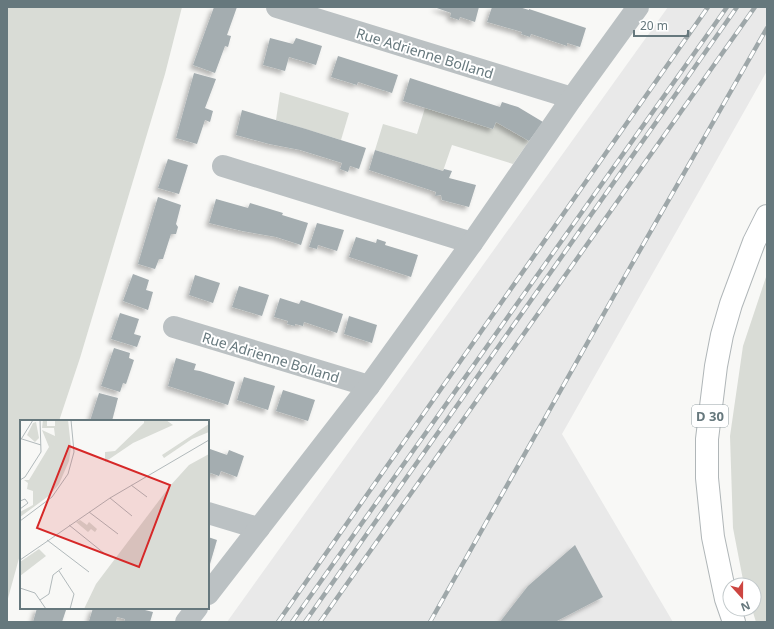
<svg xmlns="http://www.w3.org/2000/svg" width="774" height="629" viewBox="0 0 774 629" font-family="'Noto Sans',sans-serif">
	<defs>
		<filter id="shadow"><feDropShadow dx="-3.5" dy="3.5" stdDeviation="2" flood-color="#0004"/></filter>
	</defs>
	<rect width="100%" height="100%" fill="#f8f8f6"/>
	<path fill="#e9e9e9" d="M668 7H767V71L562 434 673 622H227Z"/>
	<g fill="#d9dcd6">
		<path d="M7 7H182L165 74 80 358 59 421H21V551L7 602Z"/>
		<path d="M280 92 349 113 341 140 276 120Z"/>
		<path d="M425 108 493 129 496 122 529 141 513 164 452 145 443 171 375 150 383 124 417 134Z"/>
		<path d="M767 274V622H756L752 609H754V585H744L733 528 730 436 743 346Z"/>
	</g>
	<g fill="#a4adb0" filter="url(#shadow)">
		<path d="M214 7H237L227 35 231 36 228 47 225 46 215 73 193 65Z"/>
		<path d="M434 7H479L475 22 460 17 459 20 450 17 451 13Z"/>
		<path d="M492 7H519L529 10V9L586 28 580 47 567 43V46L531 34 530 37 521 34 522 32 487 22Z"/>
		<path d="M270 38 293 44 296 38 322 46 316 65 289 57 285 71 263 65Z"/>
		<path d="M338 56 398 75 392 93 358 82 357 85 331 77Z"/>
		<path d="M194 73 216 79 205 108 213 111 210 122 205 120 197 144 176 138Z"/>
		<path d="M410 78 500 107 502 102 518 107 543 122 529 141 496 122 493 129 403 101Z"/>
		<path d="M242 110 306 129 366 148 359 169 350 166 348 172 340 169 342 163 300 150 269 144 236 135Z"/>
		<path d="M375 150 443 171 444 169 452 171 449 178 476 185 469 207 442 200 441 195 435 196 436 192 369 170Z"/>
		<path d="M168 159 188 165 179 194 158 188Z"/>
		<path d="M158 197 181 205 176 224 178 227 176 234H171L163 259H159L155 269 138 264Z"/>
		<path d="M216 199 248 208 250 203 283 213 282 215 308 223 301 245 276 237 242 231 209 223Z"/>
		<path d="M317 223 344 230 337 251 318 245 317 249 309 247Z"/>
		<path d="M356 237 376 243 377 239 386 242 385 245 418 255 411 277 349 257Z"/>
		<path d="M133 274 149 280 146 290 153 292 148 310 123 301Z"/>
		<path d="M195 275 220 283 213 303 189 295Z"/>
		<path d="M239 286 269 295 262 316 232 307Z"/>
		<path d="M280 298 299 304 301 300 343 314 337 333 304 322 303 326 295 324V326L287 324 288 321 274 317Z"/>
		<path d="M120 313 139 319 134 334 141 336 137 347 111 339Z"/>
		<path d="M349 316 377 325 372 343 344 334Z"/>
		<path d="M114 348 130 353 129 358 134 360 126 384 123 383 120 392 101 386Z"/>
		<path d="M176 358 196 364 194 370 200 371 235 382 228 405 168 386Z"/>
		<path d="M244 377 275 386 268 410 237 400Z"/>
		<path d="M283 390 315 400 308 421 276 411Z"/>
		<path d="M99 393 118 398 112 421H90Z"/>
		<path d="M210 449 227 455 229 450 244 456 237 477 221 471 219 476 208 472V455Z"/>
		<path d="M208 537 217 540 210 564 208 563Z"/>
		<path d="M575 545 603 597 555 622H500L528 586Z"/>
		<path d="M37 608H58L66 610 62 622H33Z"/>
		<path d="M93 608H137L153 612 150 622H124L125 619 117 617 116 622H93L89 621Z"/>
	</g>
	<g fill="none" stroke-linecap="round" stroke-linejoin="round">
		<g stroke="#b0b6b8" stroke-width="24">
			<path id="major" d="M734 622 726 599 713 537 707 478V439L716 366 722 335 731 304 754 242 767 216"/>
		</g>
		<g stroke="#bbc1c3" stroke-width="22">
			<path d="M277 7 572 98"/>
			<path d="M223 166 472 243"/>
			<path d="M174 327 369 386"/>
			<path d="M208 513 251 526 259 528"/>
			<path d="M208 594 369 386 472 243 572 98 638 7"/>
			<path d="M186 622 197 608"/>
		</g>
		<use href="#major" stroke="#fff" stroke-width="22"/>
		<g stroke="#9ea7a9" stroke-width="4.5">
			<g id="rail">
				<path d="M278 622 708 7"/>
				<path d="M292 622 727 7"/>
				<path d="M305 622 737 7"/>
				<path d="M320 622 755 7"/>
				<path d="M430 622 620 285 767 28"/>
			</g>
		</g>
		<use href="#rail" stroke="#fff" stroke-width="3" stroke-dasharray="9" stroke-linecap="butt"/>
	</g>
	<g text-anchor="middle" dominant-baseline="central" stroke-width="4" stroke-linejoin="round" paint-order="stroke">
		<rect fill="#fff" stroke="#94a0a4" stroke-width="1" x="692" y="405" width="36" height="22" rx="3"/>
		<g font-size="13" font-weight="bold" fill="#66787d">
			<text x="710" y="416">D 30</text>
		</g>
		<g font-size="14" fill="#66787d" stroke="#fff">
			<text transform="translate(425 53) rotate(17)">Rue Adrienne Bolland</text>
			<text transform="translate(271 357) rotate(17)">Rue Adrienne Bolland</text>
		</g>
	</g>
	<g transform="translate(20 420)">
		<rect width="189" height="189" fill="#f8f8f6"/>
		<path d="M23 0H27V6H35V0H48L51 27 49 41 39 64 30 75 0 97V92L13 85V71L7 69 8 63 4 60H9L29 27 22 10 35 16 34 8H22ZM124 0H146L153 5 113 23 85 42V32L95 31 124 3ZM16 2 19 18 15 22 7 15 13 3ZM189 4V12L172 19 144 38 142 35ZM189 34V189H64L76 164 150 66 169 45ZM60 100 67 105 69 102 77 109 75 112 71 109 68 112 56 102ZM19 129 26 136 0 156V142Z" fill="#d9dcd6"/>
		<path fill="none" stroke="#b1b9bb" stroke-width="1" d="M2 19 21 25M0 21 13 0M0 60 5 57 21 32 20 0M111 65 127 77M90 78 112 96M0 81 5 79 8 83 0 89M69 92 98 114M0 101 32 77 48 54 54 32 51 0M49 105 85 134M27 120 69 152M0 140 90 78 189 20M39 151 54 174 50 189M0 168 15 173 26 189M20 180 29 174 33 155 42 148"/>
		<path fill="#d62828" fill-opacity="0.15" stroke="#d62828" stroke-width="2" d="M49 26 150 65 119 147 17 108Z"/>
		<rect width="189" height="189" fill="none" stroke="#66787d" stroke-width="2"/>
	</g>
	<rect width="774" height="629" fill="none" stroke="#66787d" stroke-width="16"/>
	<g transform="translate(742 597) rotate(159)"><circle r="19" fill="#ffffff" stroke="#c2c9cb"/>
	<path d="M0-3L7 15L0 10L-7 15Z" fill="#cd4641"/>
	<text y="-6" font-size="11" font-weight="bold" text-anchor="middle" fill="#66787d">N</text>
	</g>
	<path d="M634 30v6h54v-6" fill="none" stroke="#66787d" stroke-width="2"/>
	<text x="640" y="30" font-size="12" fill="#66787d" stroke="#ffffff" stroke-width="3" paint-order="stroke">20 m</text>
</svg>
